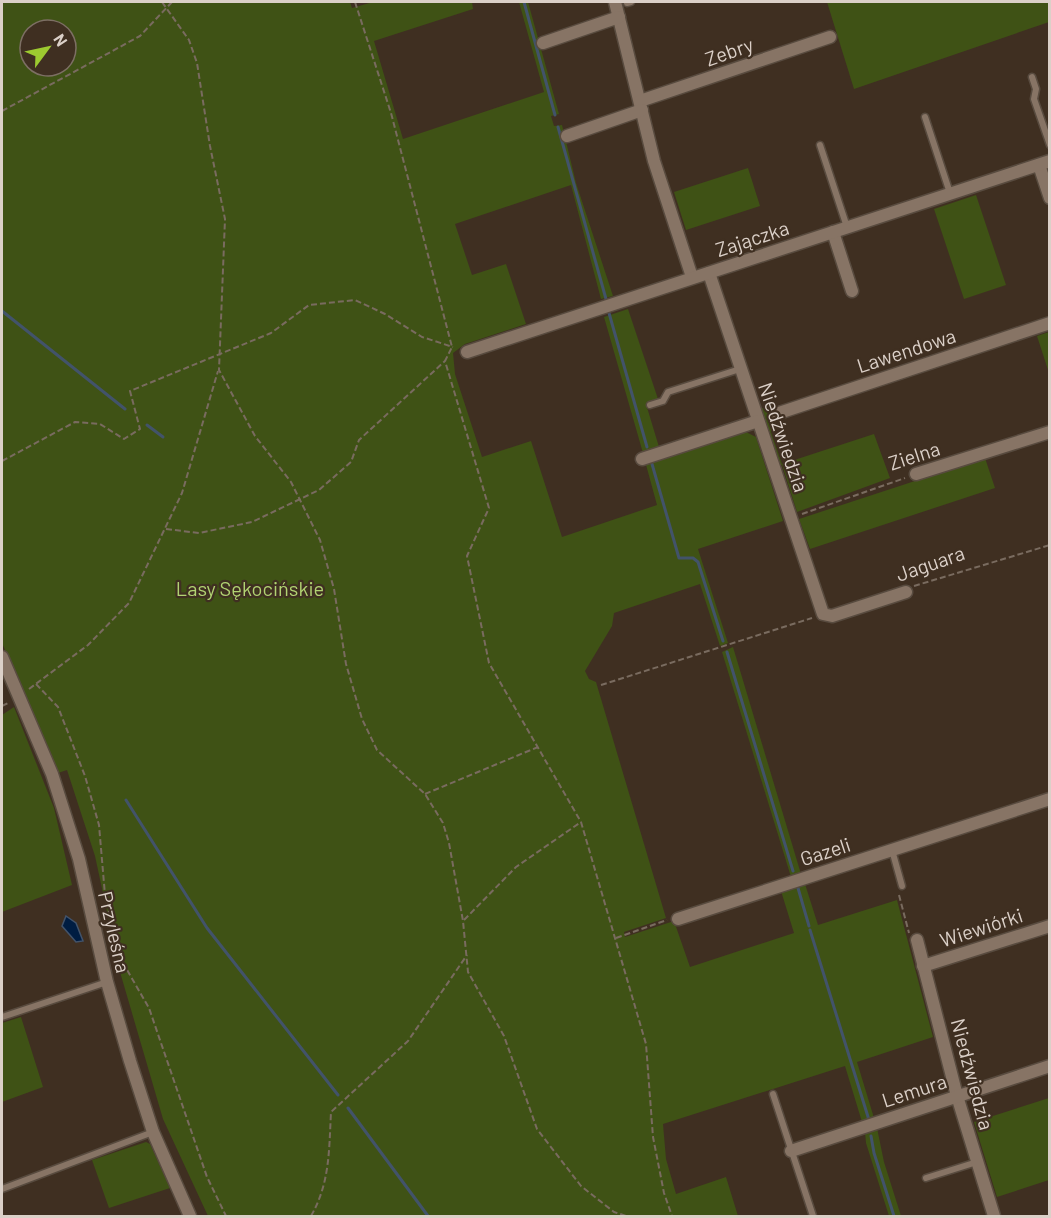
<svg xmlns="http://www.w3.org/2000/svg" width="1051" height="1218" viewBox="0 0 1051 1218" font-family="Barlow,sans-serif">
	<rect width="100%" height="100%" fill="#3f2f21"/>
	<g fill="#3f5215" fill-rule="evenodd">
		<path d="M2 2H350L352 8 373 2H472L473 9 374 41 403 139 544 92 519 2H528L559 114 551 116 554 126 562 125 576 183 613 296 601 299 571 185 455 224 472 275 506 264 526 324 465 344 453 353 455 374 482 457 531 441 562 537 657 505 645 461 744 431 756 437 783 521 698 549 728 643 720 646 700 584 614 613 612 626 585 671 589 679 596 682 666 918 624 932 625 937 674 921 690 967 794 933 781 891 805 884 818 925 897 900 933 1037 857 1062 874 1118 862 1122 845 1066 663 1124 666 1159 676 1194 726 1177 738 1216H208L163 1119 120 972 95 856 67 770 58 773 2 643ZM30 30H66V66H30Z"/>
		<path d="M827 2H1049V22L854 89Z"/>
		<path d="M748 168 760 206 686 230 674 192Z"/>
		<path d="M976 195 1006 285 964 299 934 209Z"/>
		<path d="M628 309 658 399 646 404 659 447 643 453 604 317Z"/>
		<path d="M1049 332H1050L1049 373 1037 336Z"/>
		<path d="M762 408 772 410 776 422 771 432 782 464 874 434 890 478 797 512 782 465 778 466 758 409Z"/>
		<path d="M985 458 995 488 810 549 799 519Z"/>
		<path d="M733 647 801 874 791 877 722 652Z"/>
		<path d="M14 707 54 808 72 885 2 912V715Z"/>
		<path d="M21 1017 43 1087 2 1102V1023Z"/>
		<path d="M1049 1098V1180L997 1197 974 1122Z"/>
		<path d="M877 1128 884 1162 901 1216H889L866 1143 865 1132Z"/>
		<path d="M146 1142 150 1144 170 1188 109 1208 92 1160Z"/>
	</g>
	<path fill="#001d42" stroke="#42536a" stroke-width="1.5" d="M66 916 76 923 83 941 76 942 62 926Z"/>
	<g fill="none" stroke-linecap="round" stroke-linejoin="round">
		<g stroke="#42536a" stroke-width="3">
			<path d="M524 2 555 115"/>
			<path d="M558 127 606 299"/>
			<path d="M2 311 125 409"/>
			<path d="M609 313 647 447"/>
			<path d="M147 425 163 437"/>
			<path d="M652 464 679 558H693L698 562 723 641"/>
			<path d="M727 652 793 871"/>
			<path d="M126 800 207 928 338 1095"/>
			<path d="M798 888 809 926"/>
			<path d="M810 930 869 1120"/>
			<path d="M348 1108 428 1216"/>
			<path d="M871 1136 874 1153 894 1216"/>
		</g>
		<g stroke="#584b3f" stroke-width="9">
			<g id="service">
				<path d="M627 3 631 2"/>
				<path d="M1032 77 1036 89 1034 99 1050 145"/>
				<path d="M925 117 950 193"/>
				<path d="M820 145 847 227"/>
				<path d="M650 405 663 401 668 392 740 369"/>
				<path d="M892 850 902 886"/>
				<path d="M2 1017 107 982"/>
				<path d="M773 1094 813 1216"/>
				<path d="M926 1178 977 1162"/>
				<path d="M2 1189 153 1132"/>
			</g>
		</g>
		<g stroke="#584b3f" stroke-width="15">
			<g id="minor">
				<path d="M615 2 654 161 692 277"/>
				<path d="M543 43 619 17"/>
				<path d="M640 101 830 37"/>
				<path d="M567 136 642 110"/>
				<path d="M1039 165 1050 198"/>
				<path d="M833 232 852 291"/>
				<path d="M709 273 823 614 832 616 906 592"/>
				<path d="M467 352 1050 161"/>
				<path d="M776 414 1050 323"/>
				<path d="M642 459 758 421"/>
				<path d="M916 474 1050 432"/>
				<path d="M2 657 52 774 79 859 107 982 130 1061 153 1132 190 1216"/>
				<path d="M678 919 1050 799"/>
				<path d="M917 940 957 1096 994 1216"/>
				<path d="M923 966 1050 926"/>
				<path d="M791 1151 1050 1066"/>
			</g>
		</g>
		<g stroke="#796b5f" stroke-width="2" stroke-dasharray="6 3" stroke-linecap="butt">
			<path d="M162 2 189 40 197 63 210 146 225 219 219 370 255 436 291 482 320 540 334 589 346 664 362 719 377 750 425 794 443 823 449 843 463 921 468 972 504 1036 537 1129 581 1186 614 1212 626 1216"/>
			<path d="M355 2 391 113 452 347 445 361 489 508 467 556 489 663 581 822 646 1044 653 1137 664 1193 672 1216"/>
			<path d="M2 111 140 36 172 2"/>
			<path d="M2 461 75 422 100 424 124 439 140 429 130 391 271 333 309 305 355 300 385 314 422 337 453 347"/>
			<path d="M802 514 905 478"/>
			<path d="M166 529 199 533 252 522 319 490 351 462 359 440 445 361"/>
			<path d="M914 586 1050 545"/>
			<path d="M36 684 58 707 85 776 99 825 105 895 119 956 149 1008 207 1177 226 1216"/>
			<path d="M601 685 812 618"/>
			<path d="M29 689 88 645 129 603 182 493 218 371"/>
			<path d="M2 706 10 702"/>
			<path d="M425 794 538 747"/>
			<path d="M899 895 909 933"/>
			<path d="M464 920 516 867 581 822"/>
			<path d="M616 938 667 920"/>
			<path d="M311 1216C330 1183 329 1150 331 1112L408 1041 467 955"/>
		</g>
		<use href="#service" stroke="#877465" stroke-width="6"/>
		<use href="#minor" stroke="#877465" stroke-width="12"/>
	</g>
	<g text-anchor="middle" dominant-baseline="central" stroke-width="4.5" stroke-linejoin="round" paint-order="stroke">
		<g font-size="20" fill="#dbd0c8" stroke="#3f2f21">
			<text transform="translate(729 51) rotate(-19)">Zebry</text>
			<text transform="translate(752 238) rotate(-18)">Zajączka</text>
			<text transform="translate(906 350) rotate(-18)">Lawendowa</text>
			<text transform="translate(784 437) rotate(71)">Niedźwiedzia</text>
			<text transform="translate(914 455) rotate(-18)">Zielna</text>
			<text transform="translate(930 563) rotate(-19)">Jaguara</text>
			<text transform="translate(825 851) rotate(-18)">Gazeli</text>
			<text transform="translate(981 927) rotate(-18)">Wiewiórki</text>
			<text transform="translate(115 932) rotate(77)">Przyleśna</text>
			<text transform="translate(973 1074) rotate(75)">Niedźwiedzia</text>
			<text transform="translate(914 1090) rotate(-18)">Lemura</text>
		</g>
		<g font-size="20" fill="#b1d372" stroke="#3f2f21">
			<text x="250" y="588">Lasy Sękocińskie</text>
		</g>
	</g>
	<rect width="1051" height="1218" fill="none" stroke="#dbd0c8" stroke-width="6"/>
	<g transform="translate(48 48) rotate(57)"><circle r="28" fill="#3f2f21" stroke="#7d6f64" stroke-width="1.5"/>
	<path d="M0-4.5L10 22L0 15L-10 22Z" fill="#9dca30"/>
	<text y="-9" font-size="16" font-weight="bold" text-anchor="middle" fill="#dbd0c8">N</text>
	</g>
</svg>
